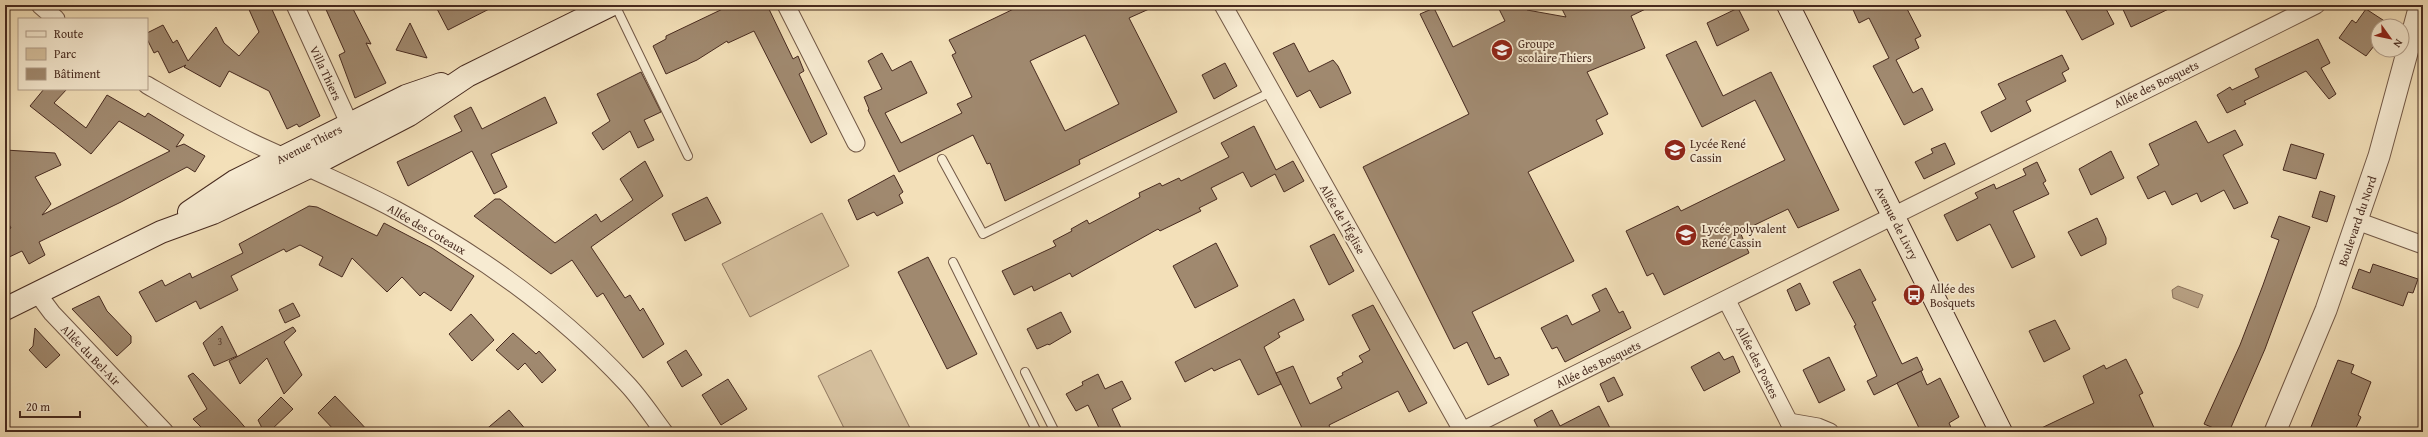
<svg xmlns="http://www.w3.org/2000/svg" width="2428" height="437" viewBox="0 0 2428 437" font-family="'Gentium Book Plus',serif">
	<rect width="100%" height="100%" fill="#f3e0b9"/>
	<filter id="stains"><feTurbulence type="fractalNoise" baseFrequency=".005" numOctaves="4"/><feColorMatrix values="0 0 0 0 .2 0 0 0 0 .09 0 0 0 0 .02 0 0 0 .5 -.17"/></filter>
	<radialGradient id="worn" r=".72"><stop offset=".6" stop-color="#630" stop-opacity="0"/><stop offset="1" stop-color="#630" stop-opacity=".3"/></radialGradient>
	<g fill="#d6c19f" stroke="#8e765f">
		<path d="M822 213 849 266 750 317 722 264Z"/>
		<path d="M871 350 912 432H846L818 376Z"/>
	</g>
	<path fill="#b9a285" stroke="#8b725c" d="M2178 286 2203 295 2198 308 2173 298 2172 290Z"/>
	<g fill="#a0896f" stroke="#472a1f" fill-rule="evenodd">
		<path d="M247 5H270L320 116 299 127 297 124 287 129 269 91 229 71 220 87 184 67 186 65 169 73 158 51 154 53 147 39V33L163 25 173 43 177 40 188 61 216 27 224 43 239 56 259 32Z"/>
		<path d="M324 5H351L371 44 366 43 386 83 355 98 339 55 345 52Z"/>
		<path d="M435 5H497L448 30Z"/>
		<path d="M731 5H767L793 59 798 56 804 71 799 74 827 134 811 143 754 31 728 43 727 41 697 60 666 74 653 46 666 39V36Z"/>
		<path d="M1022 5H1158L1129 18 1177 112 1079 160 1080 164 1005 201 990 163 987 164 973 135 899 172 868 110 869 109 864 97 882 89 868 61 882 53 892 71 911 61 927 93 885 113 901 143 962 113 957 104 972 97 952 55 956 53 949 40ZM1085 35 1119 104 1065 131 1030 61Z"/>
		<path d="M1497 5H1525L1527 10 1566 17 1560 5H1654L1631 16 1645 48 1587 72 1608 114 1596 120 1603 134 1528 172 1574 261 1472 312 1495 359 1500 357 1509 375 1488 385 1467 342 1454 349 1363 167 1469 114 1420 14 1434 8 1453 47 1505 21Z"/>
		<path d="M1851 5H1905L1921 36 1915 39 1919 48 1896 60 1913 93 1922 88 1933 110 1904 125 1873 66 1889 58 1869 18 1859 23Z"/>
		<path d="M2063 5H2104L2114 24 2082 40Z"/>
		<path d="M2121 5H2177L2131 27Z"/>
		<path d="M1738 8 1749 30 1717 46 1707 23Z"/>
		<path d="M2366 9 2386 22 2383 26H2378V41L2366 56 2339 38 2352 20 2356 23Z"/>
		<path d="M410 23 427 58 396 50Z"/>
		<path d="M2318 39 2330 63 2321 68 2336 94 2329 99 2306 71 2244 101 2246 104 2227 113 2217 95 2230 87 2232 90 2259 77 2255 69Z"/>
		<path d="M1696 41 1723 96 1771 72 1839 210 1798 228 1788 209 1740 232 1749 253 1664 295 1653 273 1647 276 1626 231 1678 206 1681 211 1785 160 1755 100 1702 127 1666 55Z"/>
		<path d="M1294 43 1309 72 1333 60 1338 66 1351 93 1320 108 1310 90 1297 97 1273 53Z"/>
		<path d="M2062 55 2069 69 2062 73 2066 81 2026 101 2031 111 1991 132 1981 112 2006 99 1998 84Z"/>
		<path d="M1225 63 1237 86 1214 99 1202 75Z"/>
		<path d="M641 72 661 112 644 120 654 140 638 148 630 131 603 150 592 133 610 121 597 94Z"/>
		<path d="M44 89H67L54 103 86 128 107 95 145 117 148 113 184 135 176 147 184 144 205 156 195 172 187 167 121 202 39 242 45 255 29 264 22 251 5 259V231L11 228 5 217V150L55 153 61 165 35 177 51 204 42 215 170 151 119 121 91 154 30 106Z"/>
		<path d="M545 97 557 123 491 154 507 187 494 194 472 151 408 186 397 162 462 131 454 116 471 107 482 129Z"/>
		<path d="M2196 121 2208 143 2235 130 2243 145 2223 155 2248 203 2234 209 2224 190 2201 202 2197 193 2172 205 2165 191 2148 199 2137 177 2159 165 2149 144Z"/>
		<path d="M1254 126 1276 170 1293 161 1304 181 1284 192 1275 174 1251 187 1243 172 1211 188 1217 199 1199 208 1201 211 1160 231 1158 229 1072 277 1070 273 1034 291 1032 286 1014 295 1002 271 1056 246 1053 241 1072 231 1071 229 1087 220 1089 224 1140 197 1139 193 1160 183 1162 186 1179 178 1181 181 1229 157 1221 143Z"/>
		<path d="M1945 143 1955 164 1924 179 1915 162 1933 153 1931 149Z"/>
		<path d="M2291 144 2324 154 2316 179 2283 170Z"/>
		<path d="M2111 151 2124 178 2091 195 2079 169Z"/>
		<path d="M645 161 663 196 591 247 625 298 630 295 640 311 643 308 664 344 643 358 603 293 597 297 572 260 551 274 474 216 495 199H500L555 243 596 214 601 222 633 200 620 179Z"/>
		<path d="M2037 162 2046 181 2043 183 2049 194 2013 211 2035 257 2012 268 1990 224 1957 241 1944 215 1978 198 1975 193 1994 184 1996 189 2026 175 2023 169Z"/>
		<path d="M894 175 903 192 899 195 903 203 877 216 874 212 857 220 848 200Z"/>
		<path d="M2320 191 2335 196 2327 222 2312 217Z"/>
		<path d="M707 197 721 223 685 241 672 214Z"/>
		<path d="M309 206 317 207 377 236 384 223 432 248 474 276 451 311 424 292 420 296 402 277 387 292 352 258 342 277 319 265 323 257 300 245 286 252 284 249 231 276 238 290 200 309 196 301 156 322 139 292 162 280 165 286 190 273 192 278 243 253 239 244Z"/>
		<path d="M2279 216 2310 227 2265 349 2229 432H2223L2204 424 2240 345 2263 285 2279 240 2271 237Z"/>
		<path d="M2097 218 2106 238V244L2081 256 2068 232Z"/>
		<path d="M1334 234 1354 271 1329 285 1310 246Z"/>
		<path d="M1216 243 1238 286 1195 308 1173 266Z"/>
		<path d="M928 257 977 354 947 369 898 272Z"/>
		<path d="M2373 264 2418 279 2413 293 2408 292 2403 306 2352 288 2359 269 2370 273Z"/>
		<path d="M1860 269 1876 300 1872 302 1902 364 1917 357 1923 370 1874 395 1867 381 1877 376 1854 326 1856 325 1833 282Z"/>
		<path d="M1800 283 1810 304 1796 311 1787 290Z"/>
		<path d="M1606 288 1619 313 1623 311 1631 328 1565 362 1557 347 1552 349 1541 328 1567 315 1572 325 1600 311 1592 295Z"/>
		<path d="M99 296 107 311 131 336V343L117 356 72 309Z"/>
		<path d="M1294 299 1304 320 1278 333 1280 337 1264 347 1281 384 1258 395 1240 359 1214 371 1212 368 1185 382 1175 362Z"/>
		<path d="M293 303 300 316 285 323 279 310Z"/>
		<path d="M1373 305 1427 403 1409 412 1398 391 1329 425 1332 432H1304L1276 373 1293 366 1310 404 1342 388 1337 378 1343 375 1342 373 1363 362 1359 356 1370 350 1352 315Z"/>
		<path d="M1061 312 1071 332 1049 345 1048 344 1037 349 1027 329Z"/>
		<path d="M471 314 494 340 472 361 449 334Z"/>
		<path d="M2055 320 2070 349 2044 362 2029 331Z"/>
		<path d="M222 326 237 356 214 366 203 343Z"/>
		<path d="M293 327 296 331 284 342 302 375 284 394 267 358 240 384 229 361Z"/>
		<path d="M35 328 60 355 46 368 29 350 33 346Z"/>
		<path d="M513 333 536 354 539 351 556 370 542 383 525 363 518 370 496 350Z"/>
		<path d="M686 350 702 375 682 387 667 362Z"/>
		<path d="M1719 352 1724 360 1733 356 1740 372 1704 391 1691 367Z"/>
		<path d="M1829 357 1845 390 1819 403 1803 370Z"/>
		<path d="M2126 359 2143 393 2139 395 2156 432H2033L2094 403 2083 376 2104 365 2106 369Z"/>
		<path d="M2338 360 2354 365 2351 373 2371 382 2358 415 2361 417 2354 432H2309Z"/>
		<path d="M1921 371 1927 385 1940 378 1959 417 1949 423 1953 432H1921L1897 383Z"/>
		<path d="M193 373 237 418 249 432H206L193 419 207 409 188 376Z"/>
		<path d="M1098 374 1105 389 1122 381 1131 399 1112 409 1123 432H1101L1088 405 1076 411 1066 394 1083 385 1082 382Z"/>
		<path d="M1614 377 1623 395 1608 402 1600 384Z"/>
		<path d="M728 379 747 409 721 425 702 395Z"/>
		<path d="M335 396 357 419 369 432H336L318 413Z"/>
		<path d="M281 397 293 409 269 432H264L258 420Z"/>
		<path d="M1599 406 1612 432H1540L1534 420 1552 410 1560 426Z"/>
		<path d="M509 410 528 432H483Z"/>
	</g>
	<g fill="none" stroke-linecap="round" stroke-linejoin="round">
		<g stroke="#725846" stroke-width="10">
			<g id="service">
				<path d="M615 5 688 156"/>
				<path d="M942 159 983 234 1271 92"/>
				<path d="M953 262 1037 432"/>
				<path d="M1025 372 1055 432"/>
			</g>
		</g>
		<g stroke="#725846" stroke-width="19">
			<g id="minor">
				<path d="M40 5 56 19"/>
				<path d="M295 5 355 136"/>
				<path d="M786 5 856 143"/>
				<path d="M1223 5 1463 432"/>
				<path d="M147 85C185 107 224 130 264 148 308 168 353 187 396 210 482 256 561 313 627 384 641 399 652 416 664 432"/>
				<path d="M2357 221 2423 245"/>
				<path d="M37 293 52 313 165 432"/>
				<path d="M1727 301 1789 422"/>
				<path d="M1789 422 1818 427 1830 432"/>
				<path d="M1460 432 2316 5"/>
			</g>
		</g>
		<g stroke="#725846" stroke-width="23">
			<path id="tertiary" d="M2275 432 2326 310 2379 156 2420 5"/>
		</g>
		<g stroke="#472a1f" stroke-width="24">
			<g id="secondary">
				<path d="M1788 5 2001 432"/>
				<path d="M189 212 235 181 406 96 441 84"/>
				<path d="M5 309 161 232 213 213 309 167 409 115 467 76 611 5"/>
			</g>
		</g>
		<use href="#service" stroke="#f7ebd2" stroke-width="8"/>
		<use href="#minor" stroke="#f7ebd2" stroke-width="17"/>
		<use href="#tertiary" stroke="#f7ebd2" stroke-width="21"/>
		<use href="#secondary" stroke="#f7ebd2" stroke-width="22"/>
	</g>
	<defs>
		<g id="school-disc" transform="scale(1.15)"><circle r="9.5" fill="#8f2418" stroke="#f7ebd2"/><path d="M0-5L7-2L0 1L-7-2ZM-4 1L0 2.5L4 1V4Q0 6-4 4Z" fill="#fff"/></g>
		<g id="bus-disc" transform="scale(1.15)"><circle r="9.5" fill="#8f2418" stroke="#f7ebd2"/><path d="M-5-6H5V4H4V6H2V4H-2V6H-4V4H-5ZM-3.5-4V0h7V-4ZM-3.5 1.2v1.5H-2V1.2ZM2 1.2v1.5H3.5V1.2Z" fill="#fff"/></g>
	</defs>
	<g fill-rule="evenodd">
		<use href="#school-disc" x="1502" y="50"/>
		<use href="#school-disc" x="1675" y="150"/>
		<use href="#school-disc" x="1686" y="235"/>
		<use href="#bus-disc" x="1914" y="295"/>
	</g>
	<g text-anchor="middle" dominant-baseline="central" stroke-width="4" stroke-linejoin="round" paint-order="stroke">
		<g font-size="10" fill="#5d4233">
			<text x="220" y="341">3</text>
		</g>
		<g font-size="12" fill="#472a1f" stroke="#f7ebd2" text-anchor="start">
			<text x="1518" y="43">Groupe<tspan x="1518" dy="14">scolaire Thiers</tspan></text>
			<text x="1690" y="143">Lycée René<tspan x="1690" dy="14">Cassin</tspan></text>
			<text x="1702" y="228">Lycée polyvalent<tspan x="1702" dy="14">René Cassin</tspan></text>
			<text x="1930" y="288">Allée des<tspan x="1930" dy="14">Bosquets</tspan></text>
		</g>
		<g font-size="12" fill="#472a1f" stroke="#f7ebd2">
			<text transform="translate(326 73) rotate(65)">Villa Thiers</text>
			<text transform="translate(2156 84) rotate(-26)">Allée des Bosquets</text>
			<text transform="translate(309 144) rotate(-27)">Avenue Thiers</text>
			<text transform="translate(1343 219) rotate(60)">Allée de l'Église</text>
			<text transform="translate(2357 221) rotate(-71)">Boulevard du Nord</text>
			<text transform="translate(1897 223) rotate(63)">Avenue de Livry</text>
			<text transform="translate(427 229) rotate(30)">Allée des Coteaux</text>
			<text transform="translate(91 355) rotate(46)">Allée du Bel-Air</text>
			<text transform="translate(1758 362) rotate(63)">Allée des Postes</text>
			<text transform="translate(1598 364) rotate(-26)">Allée des Bosquets</text>
		</g>
	</g>
	<rect width="2428" height="437" fill="none" stroke="#f3e0b9" stroke-width="20"/>
	<rect x="6" y="6" width="2416" height="425" fill="none" stroke="#472a1f" stroke-width="2"/>
	<rect x="10" y="10" width="2408" height="417" fill="none" stroke="#472a1f"/>
	<rect x="18" y="18" width="130" height="72" fill="#f7ebd2" stroke="#b19e8a"/>
	<rect x="26" y="31" width="20" height="6" fill="#f7ebd2" stroke="#b19e8a"/>
	<text x="54" y="38" font-size="12" fill="#472a1f">Route</text>
	<rect x="26" y="48" width="20" height="12" fill="#d6c19f" stroke="#b19e8a"/>
	<text x="54" y="58" font-size="12" fill="#472a1f">Parc</text>
	<rect x="26" y="68" width="20" height="12" fill="#a0896f" stroke="#b19e8a"/>
	<text x="54" y="78" font-size="12" fill="#472a1f">Bâtiment</text>
	<g transform="translate(2390 38) rotate(123)"><circle r="19" fill="#f7ebd2" stroke="#b19e8a"/>
	<path d="M0-3L7 15L0 10L-7 15Z" fill="#8f2418"/>
	<text y="-6" font-size="11" font-weight="bold" text-anchor="middle" fill="#472a1f">N</text>
	</g>
	<path d="M20 411v6h60v-6" fill="none" stroke="#472a1f" stroke-width="2"/>
	<text x="26" y="411" font-size="12" fill="#472a1f" stroke="#f7ebd2" stroke-width="3" paint-order="stroke">20 m</text>
	<rect width="100%" height="100%" filter="url(#stains)"/>
	<rect width="100%" height="100%" fill="url(#worn)"/>
</svg>
